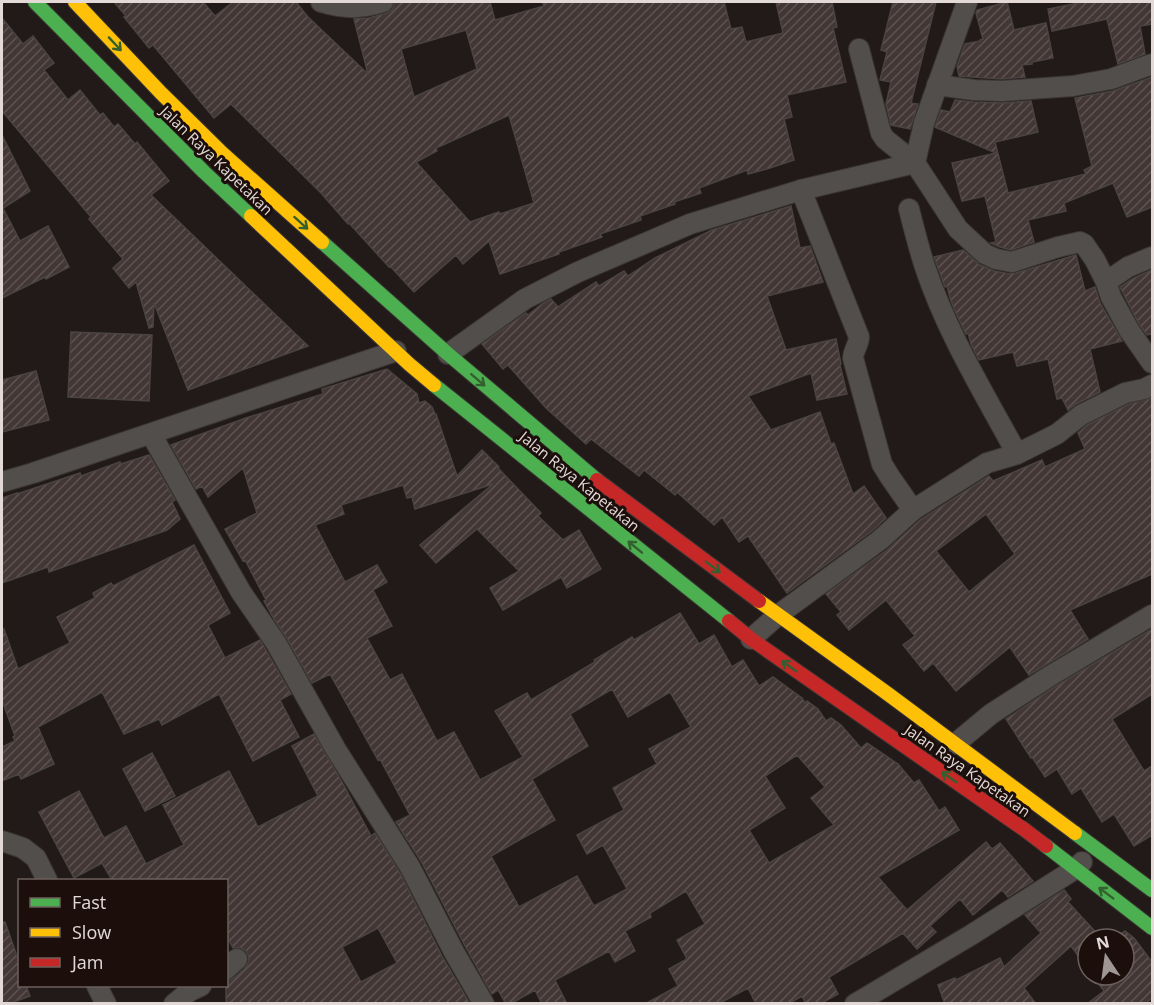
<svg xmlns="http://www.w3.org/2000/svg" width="1154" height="1005" viewBox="0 0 1154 1005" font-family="'Open Sans',sans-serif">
	<defs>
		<pattern id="building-hatch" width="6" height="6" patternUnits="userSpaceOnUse" patternTransform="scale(1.5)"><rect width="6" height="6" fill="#433736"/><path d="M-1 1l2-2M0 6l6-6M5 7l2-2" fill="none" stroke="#5e5352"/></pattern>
	</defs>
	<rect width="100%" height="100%" fill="#211a18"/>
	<g fill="url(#building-hatch)" stroke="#494443" stroke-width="1.5" fill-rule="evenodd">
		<path d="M114 2H203L215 16 233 2H296L308 17 368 74 354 19 369 18 387 13 392 10 395 2H490L495 20 544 6 542 2H724L731 29 742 27 746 42 783 33 776 2H832L837 27 833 28 846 82 787 95 792 117 784 119 794 160 767 169 748 174 747 170 699 188 701 193 674 202 675 204 640 216 641 220 600 234 602 237 559 252V254L500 274 489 241 463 264 456 255 414 292 390 266 389 267 349 223 348 224 321 193 231 104 214 118 153 45 149 48 124 17 126 16ZM466 30 477 69 414 97 401 49ZM509 115 534 203 500 214 499 212 470 222 416 162 437 151 436 148Z"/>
		<path d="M893 2H936L911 103 918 104 910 129 891 125 886 104 891 82 880 80 887 52 881 50Z"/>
		<path d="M1007 2 1014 30 1046 23 1053 58 1032 62V64L1022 65 1025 77 1002 79 959 76 957 66 965 44 980 41V40L983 39 976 13 977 10Z"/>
		<path d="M1083 2H1152V24L1140 26 1145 54 1118 64 1107 19 1052 31 1048 9Z"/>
		<path d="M2 18 23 44 33 36 54 63 44 70 68 100 80 90 100 115 103 113 114 127 118 124 135 144 137 142 169 181 151 195 308 346 188 390 154 303 153 327 149 328 136 282 129 288 113 268 123 259 89 219 91 217 2 111Z"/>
		<path d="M1152 77V207L1127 217 1113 183 1064 203 1066 211 1028 220 1034 242 1011 250 1000 247 991 243 996 242 985 196 962 201 952 163 996 153 935 127 941 110 950 112 955 100 973 102 1002 103 1031 101 1038 132 995 142 1008 193 1086 174 1084 170 1092 166 1075 98 1113 91Z"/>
		<path d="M2 135 30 191 3 208 20 241 48 226 69 267 46 279 45 277 2 298Z"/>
		<path d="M791 206 800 248 810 246 823 282 767 296 786 350 836 339 841 364 840 365 847 394 817 400 811 373 748 396 771 430 820 412 831 444 834 443 853 494 864 486 886 518 872 531 787 593 748 536 739 542 722 517 714 525 677 492 675 495 644 470 639 476 591 439 586 444 546 408 508 365 503 369 482 344 526 313 528 315 542 304 551 299 558 307 596 282 599 286 624 271 628 276 655 258 712 230Z"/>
		<path d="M963 250 980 265 994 271 1010 274 1016 273 1076 255 1085 291 1095 287 1100 303 1122 341 1090 349 1100 392 1076 404 1068 410 1062 398 1057 399 1048 359 1017 366 1013 352 979 360 971 344 968 333 966 334 955 311 950 298 947 286 945 287 934 257Z"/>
		<path d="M1152 270V334L1147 335 1139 324 1120 287 1134 278Z"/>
		<path d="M71 332 152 335 149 401 68 397Z"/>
		<path d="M387 369 417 394 419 403 425 401 432 407 435 414H436L457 476 482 450 499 467 498 468 541 513 538 516 563 540 579 530 601 569 567 588 561 577 503 610 490 588 519 571 477 529 436 563 420 545 493 484 415 509 412 497 407 498 403 485 341 505 344 514 315 525 345 582 377 565 387 582 373 590 392 626 367 638 390 680 402 674 437 741 454 732 480 780 523 757 495 711 527 693 531 700 595 662 594 660 632 637 634 640 680 613 699 644 714 635 732 667 743 660 759 686 773 677 802 698 805 703 807 701 818 709 826 721 831 718 841 725 861 748 867 743 898 764 914 783 919 780 939 811 945 807 959 830 878 877 907 910 986 842 992 849 1000 843 1033 881 1008 897 1002 890 973 915 960 899 930 926 936 932 917 949 903 933 829 977 838 994 820 1004H806L802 996 788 1004H756L748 988 718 1004H645L678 986 669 969 687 959 677 940 705 924 686 891 650 913 651 917 625 931 635 951 615 962 609 951 555 980 567 1004H542L535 990 510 1004H506L498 990 492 994 465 946 421 861 396 822 410 815 380 759 378 760 330 674 312 683 286 637 274 619 264 601 266 600 245 560 243 561 225 529 257 513 243 468 208 497 202 486 196 489 171 445 246 418 323 394 322 389ZM612 689 628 717 670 692 691 727 649 749 657 764 613 788 624 810 577 835 587 854 603 845 627 889 594 906 577 876 519 907 491 856 555 820 532 779 588 746 570 714ZM797 755 825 787 811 798 834 825 769 863 749 830 785 808 765 776Z"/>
		<path d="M36 371 49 420 2 432V380Z"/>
		<path d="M1152 398V574L1070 610 1088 639 1029 675 1010 647 956 691 933 663 924 671 903 645 915 636 886 600 849 630 837 615 841 612 826 594 887 550 920 520 989 476 993 481 1042 460 1045 467 1085 449 1078 433 1087 425 1129 404ZM986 514 1015 554 969 592 936 551Z"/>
		<path d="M149 455 175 500 172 502 180 519 167 530 49 572 48 567 2 583V498L17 493V494L80 473 81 476 120 462 121 464Z"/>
		<path d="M194 545 230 613 208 625 225 658 260 640 291 694 280 700 299 737 253 761 219 694 162 725 159 719 124 734 102 692 38 727 54 764 21 779 19 774 2 781V747L15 741 13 737 15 736 2 700V629H4L18 669 70 643 57 617 95 598 93 593 111 583 113 586Z"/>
		<path d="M1152 629V694L1112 719 1144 771 1152 766V835L1134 846 1114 814 1102 822 1081 788 1072 794 1057 769 1045 777 1032 757 1031 758 1006 719 1056 686Z"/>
		<path d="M314 734 342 782 371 836 375 833 400 873 443 958 470 1004H226V981L234 978 244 969 248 963 249 957 246 951 241 948H233L226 935V880H112L102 863 74 878 39 812 79 791 104 838 126 826 146 864 184 845 163 805 229 771 258 827 318 796 292 746ZM378 928 397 963 361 982 342 947Z"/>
		<path d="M152 753 175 796 145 811 123 769Z"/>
		<path d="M1064 890 1071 899 1068 902 1102 939H1088V969L1071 946 1024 988 1036 1004H945L938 985 955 978 956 980 1000 958 1004 967 1041 933 1025 915Z"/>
		<path d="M2 922H5L20 965V986H26L30 996 8 1004H5L2 992Z"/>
		<path d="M1125 931 1134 938 1152 962V998L1145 1004H1087L1104 991 1092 975H1124V939H1114Z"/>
	</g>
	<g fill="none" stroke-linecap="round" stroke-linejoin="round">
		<g stroke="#3b3634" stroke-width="22">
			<g id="street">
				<path d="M321 2C345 9 360 9 383 2"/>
				<path d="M859 49 881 133 885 139 915 163 958 229 985 254 996 259 1012 262 1058 247 1080 242 1084 244 1095 260 1106 282 1111 297 1129 330 1152 363"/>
				<path d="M937 85 974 90 1002 91 1073 86 1111 79 1152 64"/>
				<path d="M801 190 859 337C859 344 853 351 853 358L882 464 890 477 913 510"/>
				<path d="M909 209C914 229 919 249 925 267 947 333 984 393 1017 454"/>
				<path d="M1106 282 1128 267 1152 257"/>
				<path d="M448 354 525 299 578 272 690 224 801 190 915 163 924 123 967 2"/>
				<path d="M151 434 241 592 276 643 335 748 410 867 454 952 484 1004"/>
				<path d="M2 482 33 473 396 351"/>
				<path d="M751 639 778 615 880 540 913 510 987 463 1017 454 1057 434 1081 415 1125 393 1144 389 1152 385"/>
				<path d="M955 744 991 714 1050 676 1152 615"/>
				<path d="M2 841 23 848 36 858 47 880"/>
				<path d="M226 969 237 959"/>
				<path d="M97 986 106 1004"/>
				<path d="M174 1004 190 991 201 986"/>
				<path d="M855 1004 971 935 1075 869 1082 862"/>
			</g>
		</g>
		<g stroke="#3b3634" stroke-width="16">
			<g id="fast">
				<path d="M35 2 204 172 251 216"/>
				<path d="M322 242 448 354 597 480"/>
				<path d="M434 385 729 621"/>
				<path d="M1075 833 1152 890"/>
				<path d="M1046 846 1152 928"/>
			</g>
		</g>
		<g stroke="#3b3634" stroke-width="16">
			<g id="slow">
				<path d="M75 2 161 93 222 153 322 242"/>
				<path d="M251 216 409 364 434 385"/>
				<path d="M759 601 888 694 1075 833"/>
			</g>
		</g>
		<g stroke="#3b3634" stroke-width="16">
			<g id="jam">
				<path d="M597 480 759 601"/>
				<path d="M729 621 751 639 1025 830 1046 846"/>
			</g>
		</g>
		<use href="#street" stroke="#524e4c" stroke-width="20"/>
		<use href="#fast" stroke="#4caf50" stroke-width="14"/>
		<use href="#slow" stroke="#ffc107" stroke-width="14"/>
		<use href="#jam" stroke="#c62828" stroke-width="14"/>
	</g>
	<defs><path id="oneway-shaft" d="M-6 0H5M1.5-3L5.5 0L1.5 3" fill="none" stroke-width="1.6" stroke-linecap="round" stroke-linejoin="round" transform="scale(1.5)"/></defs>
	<g stroke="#345f2e">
		<use href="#oneway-shaft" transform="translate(115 44) rotate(47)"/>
		<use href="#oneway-shaft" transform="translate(301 223) rotate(42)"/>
		<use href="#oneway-shaft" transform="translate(478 380) rotate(41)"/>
		<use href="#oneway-shaft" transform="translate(635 547) rotate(-141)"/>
		<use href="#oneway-shaft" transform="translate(713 567) rotate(37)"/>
		<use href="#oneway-shaft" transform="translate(789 666) rotate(-145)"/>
		<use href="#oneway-shaft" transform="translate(949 777) rotate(-145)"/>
		<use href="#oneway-shaft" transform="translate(1106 893) rotate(-143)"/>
	</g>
	<g text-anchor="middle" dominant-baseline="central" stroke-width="6" stroke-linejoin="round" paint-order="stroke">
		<g font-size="15" fill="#e3dad7" stroke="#1c0f0b">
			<text transform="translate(217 160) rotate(44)">Jalan Raya Kapetakan</text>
			<text transform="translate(580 481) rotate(39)">Jalan Raya Kapetakan</text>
			<text transform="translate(968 770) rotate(35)">Jalan Raya Kapetakan</text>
		</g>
	</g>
	<rect width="1154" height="1005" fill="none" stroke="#e3dad7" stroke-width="6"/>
	<rect x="18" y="879" width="210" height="108" fill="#1c0f0b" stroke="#6c605d" stroke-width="1.5"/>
	<rect x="30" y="898" width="30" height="9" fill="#4caf50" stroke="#6c605d" stroke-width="1.5"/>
	<text x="72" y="909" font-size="18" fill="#e3dad7">Fast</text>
	<rect x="30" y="928" width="30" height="9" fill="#ffc107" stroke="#6c605d" stroke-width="1.5"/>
	<text x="72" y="939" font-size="18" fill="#e3dad7">Slow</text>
	<rect x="30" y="958" width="30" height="9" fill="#c62828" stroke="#6c605d" stroke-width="1.5"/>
	<text x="72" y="969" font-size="18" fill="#e3dad7">Jam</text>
	<g transform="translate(1106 957) rotate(347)"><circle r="28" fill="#1c0f0b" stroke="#6c605d" stroke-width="1.5"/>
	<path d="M0-4.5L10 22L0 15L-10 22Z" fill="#9f9794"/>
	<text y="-9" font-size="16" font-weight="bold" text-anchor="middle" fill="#e3dad7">N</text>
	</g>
</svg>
